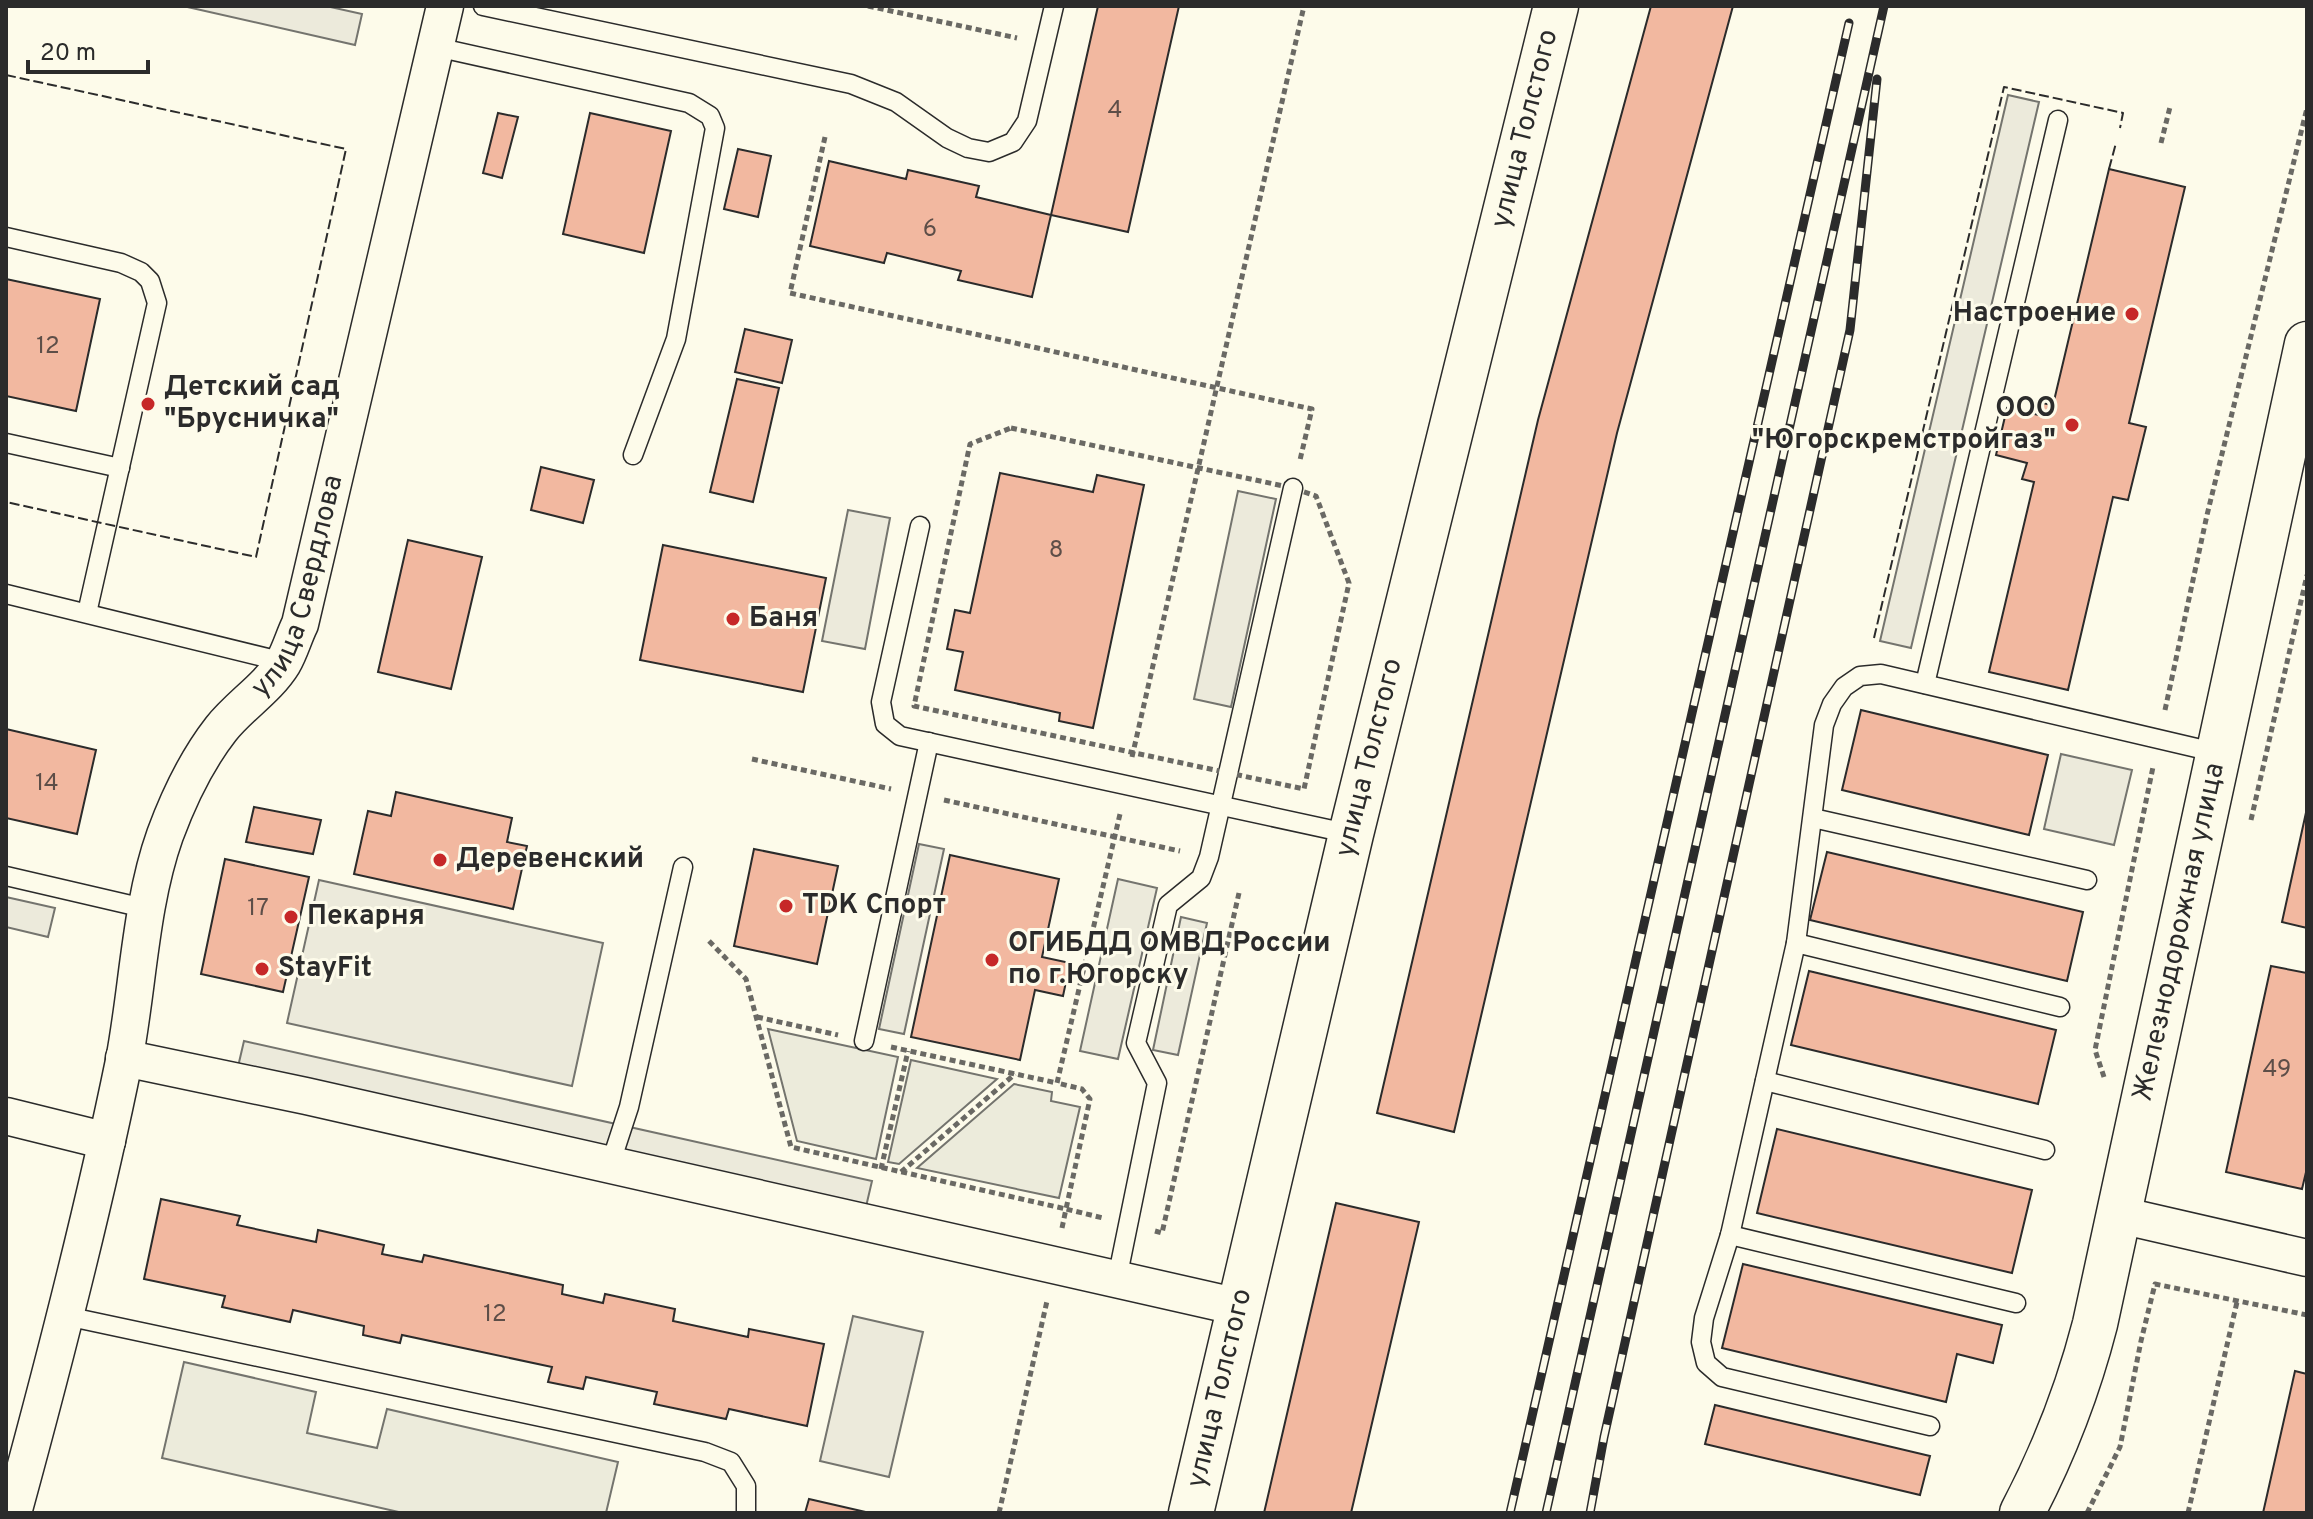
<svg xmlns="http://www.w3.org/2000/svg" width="2313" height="1519" viewBox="0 0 2313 1519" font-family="Overpass,sans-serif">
	<rect width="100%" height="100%" fill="#fdfbea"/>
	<g fill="#ecebdb" stroke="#74746e" stroke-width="2">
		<path d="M768 1029 898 1057 876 1159 797 1141Z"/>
		<path d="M911 1060 997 1079 899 1164 888 1162Z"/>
		<path d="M1014 1084 1052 1092 1051 1101 1080 1107 1059 1198 917 1168Z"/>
		<path d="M184 1362 316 1392 307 1433 377 1448 387 1409 618 1462 606 1513H403L162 1458Z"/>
	</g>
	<g fill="#eceadb" stroke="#74746e" stroke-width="2">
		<path d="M183 6H326L362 14 355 45Z"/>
		<path d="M2008 95 2039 102 1911 648 1880 641Z"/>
		<path d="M1238 491 1276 499 1231 707 1194 699Z"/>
		<path d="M848 510 890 518 865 649 822 641Z"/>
		<path d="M2061 754 2132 770 2114 845 2044 829Z"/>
		<path d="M919 844 944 849 904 1034 879 1029Z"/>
		<path d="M1118 879 1157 888 1118 1059 1080 1051Z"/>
		<path d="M319 880 603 943 572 1086 287 1023Z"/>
		<path d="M6 897 55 908 48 937 6 927Z"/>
		<path d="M1181 917 1207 923 1178 1055 1153 1050Z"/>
		<path d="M244 1041 872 1181 865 1211 237 1071Z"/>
		<path d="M853 1316 923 1332 889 1477 820 1461Z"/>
	</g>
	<g fill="#f2b8a0" stroke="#2b2b2b" stroke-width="2">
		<path d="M1098 6H1179L1128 232 1051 215Z"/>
		<path d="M1651 6H1733L1617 433 1454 1132 1377 1113 1538 420Z"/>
		<path d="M498 113 518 117 502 178 483 173Z"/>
		<path d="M590 113 671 131 644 253 563 234Z"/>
		<path d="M738 149 771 156 758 217 724 209Z"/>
		<path d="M829 161 906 179 908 170 979 186 976 197 1051 215 1032 297 958 280 961 271 887 253 884 263 810 246Z"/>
		<path d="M2109 169 2185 187 2129 423 2146 427 2128 500 2113 497 2068 690 1989 672 2034 482 2022 479 2027 463 1996 455 2007 408 2039 415 2042 403 2053 405Z"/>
		<path d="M6 279 100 299 76 411 6 396Z"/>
		<path d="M745 329 792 340 782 383 735 372Z"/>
		<path d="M737 379 779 388 753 502 710 492Z"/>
		<path d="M541 467 594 480 583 523 531 510Z"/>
		<path d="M1000 473 1093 492 1097 475 1144 485 1093 728 1059 721 1060 713 955 690 963 652 947 649 955 610 970 613Z"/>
		<path d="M408 540 482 557 451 689 378 672Z"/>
		<path d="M663 545 826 578 803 692 640 660Z"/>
		<path d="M1861 710 2048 755 2029 835 1842 790Z"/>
		<path d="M6 729 96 750 77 834 6 818Z"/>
		<path d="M396 792 512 818 507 842 527 846 513 909 354 874 368 811 391 816Z"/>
		<path d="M254 807 321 820 313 854 246 842Z"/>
		<path d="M2307 808V928L2282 922Z"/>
		<path d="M754 849 838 866 817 964 734 946Z"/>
		<path d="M1827 852 2083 912 2067 981 1810 920Z"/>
		<path d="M950 855 1059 879 1042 957 1070 963 1063 996 1035 990 1020 1060 911 1037Z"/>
		<path d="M225 859 309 877 283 992 201 974Z"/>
		<path d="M2271 966 2307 973V1168L2302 1189 2226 1172Z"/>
		<path d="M1809 971 2056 1030 2038 1104 1791 1045Z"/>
		<path d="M1777 1129 2032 1190 2012 1273 1757 1213Z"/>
		<path d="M161 1199 240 1216 237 1225 316 1242 318 1230 384 1245 382 1254 422 1262 424 1255 563 1285 562 1294 603 1303 605 1294 675 1309 673 1321 748 1337 749 1329 824 1344 807 1426 729 1409 726 1419 654 1404 657 1392 586 1377 583 1389 548 1382 552 1367 402 1335 400 1343 363 1335 364 1326 293 1310 290 1322 222 1307 225 1296 144 1279Z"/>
		<path d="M1336 1203 1419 1222 1351 1513H1264Z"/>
		<path d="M1743 1264 2002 1325 1993 1363 1957 1354 1946 1402 1722 1348Z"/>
		<path d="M2295 1371 2307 1374V1513H2263Z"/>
		<path d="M1715 1405 1930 1456 1920 1495 1705 1444Z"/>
		<path d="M809 1499 870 1513H805Z"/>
	</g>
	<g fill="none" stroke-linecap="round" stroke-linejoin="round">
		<g stroke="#2b2b2b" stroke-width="21">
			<g id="service">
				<path d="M483 6 851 84 896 102 947 138 968 148 989 152 1013 142 1027 121 1054 6"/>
				<path d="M436 47 689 103 710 116 715 128 676 339 633 455"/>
				<path d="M6 237 121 263 141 272 150 281 157 303 87 613"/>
				<path d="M6 443 120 468"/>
				<path d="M920 526 881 702 885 724 900 736 1351 834"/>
				<path d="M6 594 284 662"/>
				<path d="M1925 684 2058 120"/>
				<path d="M1813 818 2087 880"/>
				<path d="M6 876 148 909"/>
				<path d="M1796 943 2060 1007"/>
				<path d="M864 1041 929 742"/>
				<path d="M1765 1081 2045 1150"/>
				<path d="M610 1165 629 1107 683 867"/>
				<path d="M1730 1235 2016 1303"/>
				<path d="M1117 1279 1157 1083 1136 1043 1168 905 1201 878 1209 857 1293 488"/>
				<path d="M66 1316 705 1452 731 1462 746 1486V1513"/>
				<path d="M1930 1426 1722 1377 1706 1363 1701 1342 1704 1318 1730 1235 1796 943 1824 725 1832 704 1844 687 1860 676 1881 674 2218 753"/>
			</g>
		</g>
		<g stroke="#2b2b2b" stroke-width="39">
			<g id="minor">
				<path d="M124 1058 306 1096 1239 1307"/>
				<path d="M6 1116 107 1141"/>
				<path d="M2120 1215 2307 1258"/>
				<path id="s1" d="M13 1513C54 1363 93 1213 124 1061 138 988 140 905 165 835 179 797 196 761 221 729 240 705 267 689 283 663 290 651 294 636 300 624L445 6"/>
			</g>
		</g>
		<g stroke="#2b2b2b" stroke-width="47">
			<g id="tertiary">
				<path id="s2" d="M1191 1513 1351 834 1556 6"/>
			</g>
		</g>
		<g stroke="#2b2b2b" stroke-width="47">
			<g id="secondary">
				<path id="s3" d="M2022 1513C2054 1452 2078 1390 2095 1324L2307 344"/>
			</g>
		</g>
		<g stroke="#6a6964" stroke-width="5" stroke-dasharray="6 4" stroke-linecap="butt">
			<path d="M868 6 1017 38"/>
			<path d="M825 137 790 293 1312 409 1300 460"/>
			<path d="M2161 143 2170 107"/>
			<path d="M1011 428 1293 488 1316 496 1349 583 1304 789 914 706 970 444Z"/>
			<path d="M2165 710 2207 515 2307 108"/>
			<path d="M1132 757 1304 6"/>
			<path d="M752 759 891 789"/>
			<path d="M944 800 1180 851"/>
			<path d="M2251 820 2307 575"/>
			<path d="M709 941 746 979 791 1147 1066 1209 1090 1099 1082 1089 1057 1083"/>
			<path d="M757 1017 838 1035"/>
			<path d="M891 1047 1057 1083 1120 814"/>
			<path d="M2104 1077 2095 1050 2153 767"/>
			<path d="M881 1169 908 1051"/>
			<path d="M901 1172 1015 1074"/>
			<path d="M1062 1228 1066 1209 1103 1218"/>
			<path d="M1155 1231 1162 1233 1239 893"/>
			<path d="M999 1513 1047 1301"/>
			<path d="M2087 1513 2120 1447 2141 1341 2155 1284 2307 1315"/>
			<path d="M2188 1513 2237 1302"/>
		</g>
		<use href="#service" stroke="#fdfbea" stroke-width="18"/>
		<use href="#minor" stroke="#fdfbea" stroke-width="36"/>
		<use href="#tertiary" stroke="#fdfbea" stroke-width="44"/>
		<use href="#secondary" stroke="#fdfbea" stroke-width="44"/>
		<g stroke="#2b2b2b" stroke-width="9">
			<g id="rail">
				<path d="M1510 1513 1849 23"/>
				<path d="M1546 1513 1884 6"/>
				<path d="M1590 1513 1604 1437 1850 330 1877 79"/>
			</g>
		</g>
		<use href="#rail" stroke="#fdfbea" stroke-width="6" stroke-dasharray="18" stroke-linecap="butt"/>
		<g stroke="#2b2b2b" stroke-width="2" stroke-dasharray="10 4" stroke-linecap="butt">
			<path d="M6 75 346 149 256 557 6 502"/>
			<path d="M2109 169 2116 143"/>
			<path d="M1874 638 2004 87 2123 113 2120 128"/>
		</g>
	</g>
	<g fill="#c62828" stroke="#fdfbea" stroke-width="3">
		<circle cx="2132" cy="314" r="8"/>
		<circle cx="148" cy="404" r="8"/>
		<circle cx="2072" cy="425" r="8"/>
		<circle cx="733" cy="619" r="8"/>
		<circle cx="440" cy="860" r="8"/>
		<circle cx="786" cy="906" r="8"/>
		<circle cx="291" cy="917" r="8"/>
		<circle cx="992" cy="960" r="8"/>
		<circle cx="262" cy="969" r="8"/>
	</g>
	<g text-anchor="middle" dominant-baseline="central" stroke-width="6" stroke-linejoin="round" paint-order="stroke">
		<g font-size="24" fill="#5d4e48">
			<text x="1115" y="111">4</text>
			<text x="930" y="230">6</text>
			<text x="48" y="347">12</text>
			<text x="1056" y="551">8</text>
			<text x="47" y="784">14</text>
			<text x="258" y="909">17</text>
			<text x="2277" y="1070">49</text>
			<text x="495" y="1315">12</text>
		</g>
		<g font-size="28" fill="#2b2b2b" stroke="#fdfbea">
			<text stroke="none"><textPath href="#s2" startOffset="1424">улица Толстого</textPath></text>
			<text stroke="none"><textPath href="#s1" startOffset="984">улица Свердлова</textPath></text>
			<text stroke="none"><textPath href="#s2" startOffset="776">улица Толстого</textPath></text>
			<text stroke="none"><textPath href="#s3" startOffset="604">Железнодорожная улица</textPath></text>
			<text stroke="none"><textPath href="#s2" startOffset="128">улица Толстого</textPath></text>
		</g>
		<g font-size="28" font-weight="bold" fill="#2b2b2b" stroke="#fdfbea" text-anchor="start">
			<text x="2116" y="314" text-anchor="end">Настроение</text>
			<text x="164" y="388">Детский сад<tspan x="164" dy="32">"Брусничка"</tspan></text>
			<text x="2056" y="409" text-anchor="end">ООО<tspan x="2056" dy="32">"Югорскремстройгаз"</tspan></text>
			<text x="749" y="619">Баня</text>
			<text x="456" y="860">Деревенский</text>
			<text x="802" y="906">TDK Спорт</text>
			<text x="307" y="917">Пекарня</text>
			<text x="1008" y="944">ОГИБДД ОМВД России<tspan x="1008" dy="32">по г.Югорску</tspan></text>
			<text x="278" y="969">StayFit</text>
		</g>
	</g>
	<rect width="2313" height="1519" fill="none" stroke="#2b2b2b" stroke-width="16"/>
	<path d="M28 60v12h120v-12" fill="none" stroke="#2b2b2b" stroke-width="4"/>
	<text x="40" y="60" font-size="24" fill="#2b2b2b" stroke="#fdfbea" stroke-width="6" paint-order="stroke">20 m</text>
</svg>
